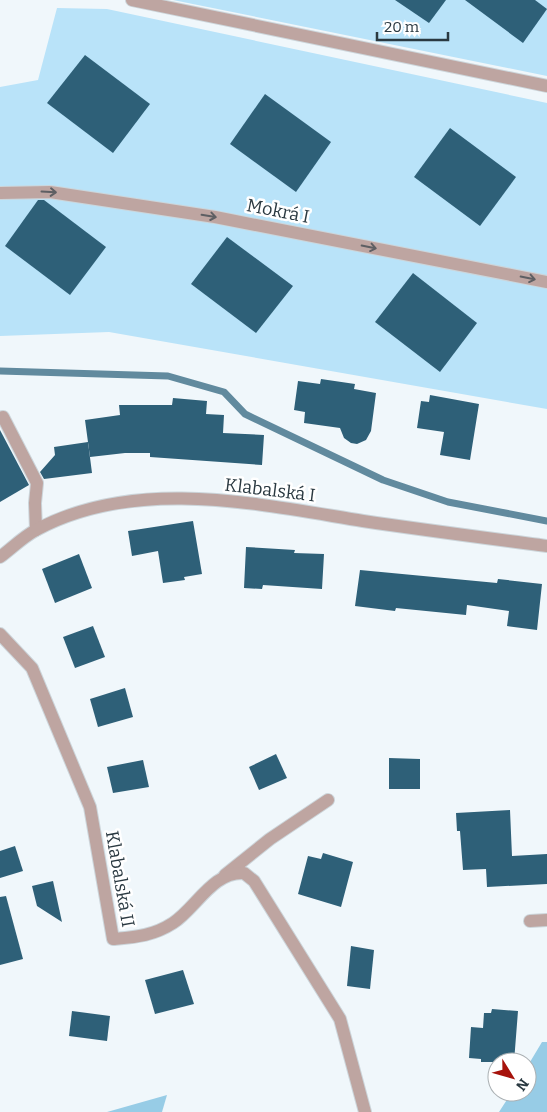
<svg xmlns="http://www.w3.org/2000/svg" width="547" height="1112" viewBox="0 0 547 1112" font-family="Bitter,serif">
	<rect width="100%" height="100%" fill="#f0f7fb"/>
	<g fill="#b9e3f9">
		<path d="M173 0H547V76Z"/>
		<path d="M57 8 107 9 547 103V409L109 332 0 336V87L38 80Z"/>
	</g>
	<g fill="#97cce6">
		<path d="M542 1042H547V1112H499L512 1092H527V1067Z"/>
		<path d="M167 1095 162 1112H107Z"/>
	</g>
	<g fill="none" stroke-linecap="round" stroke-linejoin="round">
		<path stroke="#618a9e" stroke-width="7" d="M0 371 168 376 224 392 245 414 383 480 448 502 547 521"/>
	</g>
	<g fill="#2e6078">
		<path d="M395 0H446L429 23Z"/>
		<path d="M465 0H535L547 9 523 43Z"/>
		<path d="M85 55 150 104 113 153 47 103Z"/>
		<path d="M265 94 331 142 296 192 230 144Z"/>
		<path d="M450 128 516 177 480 226 414 177Z"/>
		<path d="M38 200H44L106 247 70 295 5 246Z"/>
		<path d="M227 237 293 286 256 333 191 284Z"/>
		<path d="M413 273 477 323 440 372 375 322Z"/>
		<path d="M321 379 355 384 354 389 376 393 371 431 366 440 357 444 351 443 344 438 340 428 304 423 305 412 294 410 298 381 320 384Z"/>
		<path d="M430 395 479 404 470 460 440 455 444 432 417 428 421 401 429 402Z"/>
		<path d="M173 398 207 401 206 414 224 415 223 433 264 435 262 465 150 457V453H125L90 457 85 420 120 415 119 405H172Z"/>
		<path d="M0 430 29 485 0 502Z"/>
		<path d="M88 442 92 473 44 479 40 472 55 455 54 447Z"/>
		<path d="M193 521 202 574 184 577 185 580 163 583 158 551 132 556 128 531Z"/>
		<path d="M246 547 295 550 294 553 324 554 322 589 263 585 262 589 244 588Z"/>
		<path d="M79 554 92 588 55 603 42 569Z"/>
		<path d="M360 570 497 583 498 579 542 584 537 630 507 626 509 611 467 605 466 615 396 608 395 611 355 606Z"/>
		<path d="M93 626 105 657 75 668 63 637Z"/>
		<path d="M125 688 133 717 98 727 90 699Z"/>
		<path d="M276 754 287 778 259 790 249 767Z"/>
		<path d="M389 758 420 759V789H389Z"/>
		<path d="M143 760 149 787 113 793 107 767Z"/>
		<path d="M510 810 512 856 547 854V884L487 887 486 869 463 870 460 831H457L456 813Z"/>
		<path d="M15 846 23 871 0 878V851Z"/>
		<path d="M323 853 353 862 341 907 298 894 308 856 321 859Z"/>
		<path d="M53 881 62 922 37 906 32 886Z"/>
		<path d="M6 896 23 959 0 965V897Z"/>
		<path d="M351 946 374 950 370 989 347 986Z"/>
		<path d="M183 970 194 1004 155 1014 145 980Z"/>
		<path d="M492 1009 518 1011 514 1062H481V1059L469 1058 471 1027 483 1028 484 1013H491Z"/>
		<path d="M72 1011 110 1016 107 1041 69 1036Z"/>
	</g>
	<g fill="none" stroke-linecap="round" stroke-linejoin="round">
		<g stroke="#ccd5da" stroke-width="14">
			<g id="service">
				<path d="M0 418 3 417 37 483 35 503 36 530"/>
				<path d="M225 875 270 839 328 800"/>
			</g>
		</g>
		<g stroke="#ccd5da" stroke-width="14">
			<g id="minor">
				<path d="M132 0 547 86"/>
				<path d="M0 193 50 192 215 217 547 282"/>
				<path d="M0 557C12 548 23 537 36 530 136 476 258 504 363 521 424 530 486 538 547 546"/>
				<path d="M0 634 32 668 90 807 113 939C135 937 153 936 173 923 196 908 213 871 244 873L254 881 340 1019 365 1112"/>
				<path d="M530 921 547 920"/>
			</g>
		</g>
		<use href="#service" stroke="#bea5a1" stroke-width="12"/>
		<use href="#minor" stroke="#bea5a1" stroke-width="12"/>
	</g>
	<defs><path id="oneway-shaft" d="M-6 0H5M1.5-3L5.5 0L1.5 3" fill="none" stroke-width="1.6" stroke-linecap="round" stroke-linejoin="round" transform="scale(1.25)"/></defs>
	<g stroke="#5e5f63">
		<use href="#oneway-shaft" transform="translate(49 192) rotate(3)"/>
		<use href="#oneway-shaft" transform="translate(209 216) rotate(9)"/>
		<use href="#oneway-shaft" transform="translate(369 247) rotate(11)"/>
		<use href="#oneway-shaft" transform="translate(528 278) rotate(11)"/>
	</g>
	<g text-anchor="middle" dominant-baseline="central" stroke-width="5" stroke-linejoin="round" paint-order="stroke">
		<g font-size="18" fill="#2a3941" stroke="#fff">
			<text transform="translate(278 211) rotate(11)">Mokrá I</text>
			<text transform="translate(270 490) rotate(7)">Klabalská I</text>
			<text transform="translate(120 879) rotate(80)">Klabalská II</text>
		</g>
	</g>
	<g transform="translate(512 1077) rotate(127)"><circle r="24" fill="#ffffff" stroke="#aab0b3"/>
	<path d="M0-4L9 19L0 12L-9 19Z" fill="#a6120b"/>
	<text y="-8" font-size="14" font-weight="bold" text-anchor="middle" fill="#2a3941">N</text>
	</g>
	<path d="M377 32v8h71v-8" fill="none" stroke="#2a3941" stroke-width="2.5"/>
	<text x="384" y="32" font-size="15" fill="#2a3941" stroke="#ffffff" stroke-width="4" paint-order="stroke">20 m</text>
</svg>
